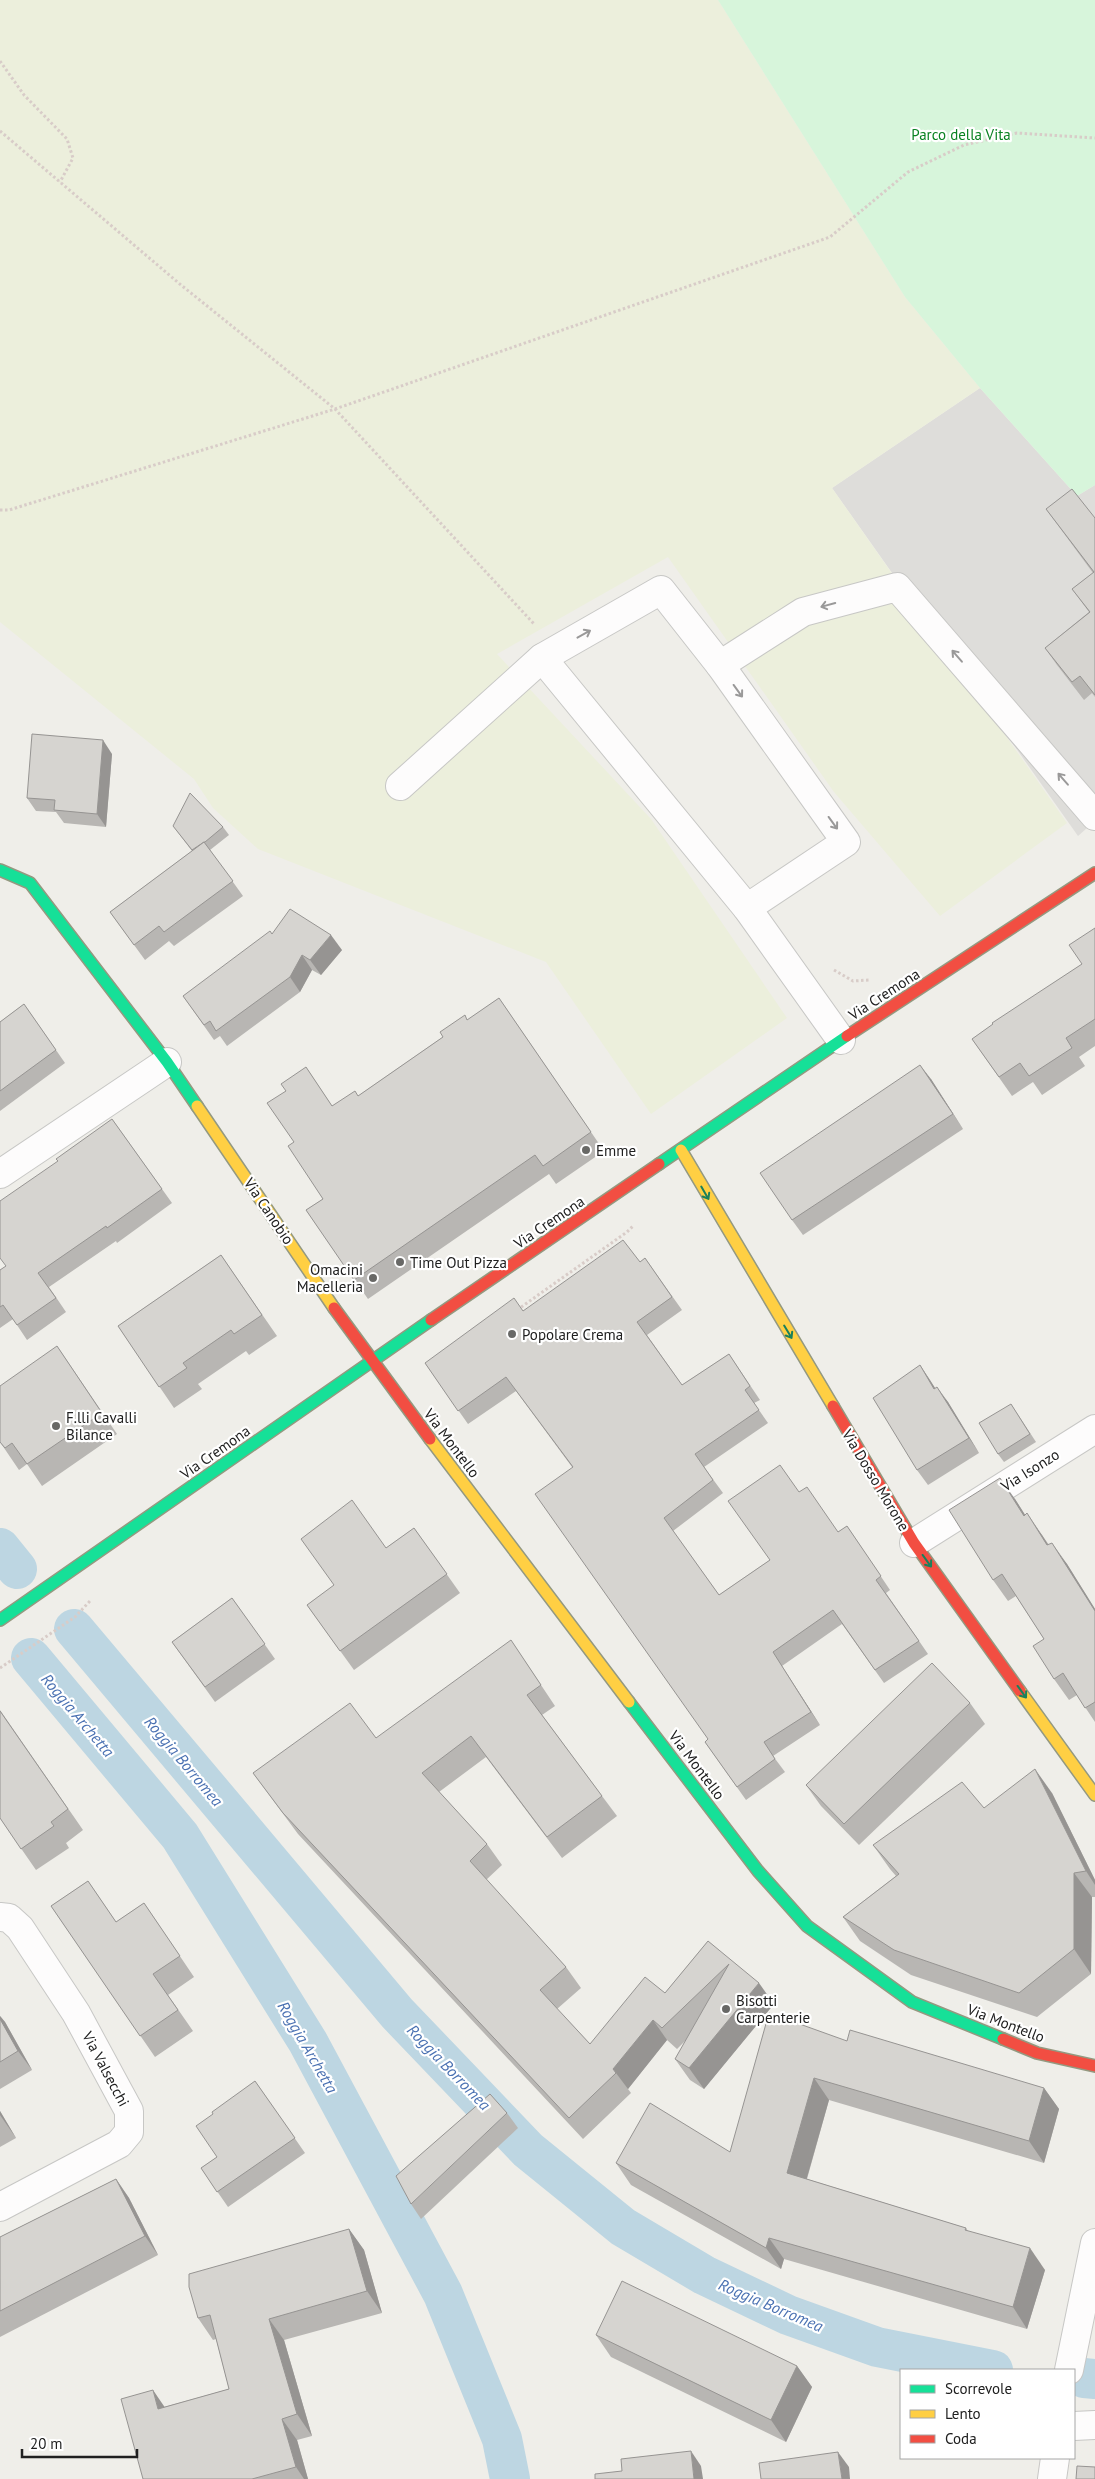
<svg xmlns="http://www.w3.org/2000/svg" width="1095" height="2479" viewBox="0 0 1095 2479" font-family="'PT Sans',sans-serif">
	<rect width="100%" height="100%" fill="#efeee9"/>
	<path fill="#deddda" d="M980 388 1077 496 1095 485V821L1078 836 832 488Z"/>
	<path fill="#ecefdc" d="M0 0H718L905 297 980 388 832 488 1067 823 940 916 834 792 668 557 497 654 651 819 787 1018 651 1114 546 962 258 849 213 808 194 779 0 622Z"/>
	<path fill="#d7f5db" d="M718 0H1095V485L1077 496 980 388 905 297Z"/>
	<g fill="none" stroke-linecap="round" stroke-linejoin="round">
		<g stroke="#bdd6e2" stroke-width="40">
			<path d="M0 1548 17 1569"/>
			<path d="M74 1629 397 2013 528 2150 623 2227 704 2275 788 2315 877 2347 993 2370"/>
			<path d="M31 1658 180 1836 308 2042 443 2294 502 2439 510 2479"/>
			<path d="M1084 2378 1095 2379"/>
		</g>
		<g stroke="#c7c7c5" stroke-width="30">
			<g id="street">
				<path d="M542 658 747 908 841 1040"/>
				<path d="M720 665 803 612 897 587 1095 816"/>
				<path d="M400 786 542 658 661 590 720 665 846 842 747 908"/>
				<path d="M0 1174 167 1062"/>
				<path d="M914 1543 1095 1429"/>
				<path d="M0 1917 9 1918 20 1928 76 2013 129 2111V2132L119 2144 0 2207"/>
				<path d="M1069 2370 1095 2243"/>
				<path d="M1074 2426 1095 2425"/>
				<path d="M1052 2479 1055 2458"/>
			</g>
		</g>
		<g stroke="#949980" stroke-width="14">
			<g id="fast">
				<path d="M0 870 30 883 167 1062 197 1106"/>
				<path d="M659 1164 847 1036"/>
				<path d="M0 1620 431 1320"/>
				<path d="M629 1702 758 1871 807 1926 912 2002 1003 2039"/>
			</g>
		</g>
		<g stroke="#949980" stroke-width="14">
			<g id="slow">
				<path d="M197 1106 334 1308"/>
				<path d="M681 1150 833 1406"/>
				<path d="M430 1439 629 1702"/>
				<path d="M1020 1691 1095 1795"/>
			</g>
		</g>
		<g stroke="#949980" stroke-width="14">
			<g id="jam">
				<path d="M847 1036 1095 873"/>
				<path d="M334 1308 430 1439"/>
				<path d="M431 1320 659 1164"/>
				<path d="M833 1406 914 1543 1020 1691"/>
				<path d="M1003 2039 1037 2053 1095 2066"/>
			</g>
		</g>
		<g stroke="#d8ccc8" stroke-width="3" stroke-dasharray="2.5 2.5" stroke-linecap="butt">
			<path d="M0 61 24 95 67 139 73 158 60 182"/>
			<path d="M0 131 181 285 335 409 535 625"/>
			<path d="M0 510H9L335 409 830 237 908 172 964 145 1017 133 1095 138"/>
			<path d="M834 970 853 981 869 980"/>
			<path d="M517 1310 627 1232 633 1226"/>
			<path d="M0 1668 75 1617 90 1601"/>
		</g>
		<use href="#street" stroke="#fdfcfc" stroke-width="28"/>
		<use href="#fast" stroke="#16e098" stroke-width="11"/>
		<use href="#slow" stroke="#ffcf43" stroke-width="11"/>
		<use href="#jam" stroke="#f24e42" stroke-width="11"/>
	</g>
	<g fill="#b8b6b3">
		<path d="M1046 509 1095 518V697L1092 693 1084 700 1057 665 1045 648 1089 612 1072 589 1093 573Z"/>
		<path d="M112 754 106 827 64 823 56 812 36 811 27 798Z"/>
		<path d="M173 826 223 827 229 835 210 850 243 896 174 946 169 941 145 960 110 912 192 851Z"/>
		<path d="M1095 928V1046L1079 1057 1085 1066 1042 1095 1033 1082 1012 1096 972 1039 1082 964Z"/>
		<path d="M272 934 342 950 321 975 312 970 300 992 227 1046 220 1036 214 1040 183 996Z"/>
		<path d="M499 998 604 1151 556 1184 549 1174 368 1299 306 1210 323 1199 294 1142 286 1091 306 1067 332 1106 358 1096Z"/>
		<path d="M24 1004 65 1063 0 1111V1022Z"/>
		<path d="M931 1079 963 1129 803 1235 792 1220Z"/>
		<path d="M112 1119 172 1203 117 1243 116 1241 49 1287 66 1312 27 1340 13 1319 0 1328V1270L6 1266 58 1161Z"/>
		<path d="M221 1255 277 1336 249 1355 246 1351 198 1384 202 1389 174 1408 118 1326Z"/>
		<path d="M645 1258 682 1310 647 1335 682 1385 729 1354 760 1400 754 1403 768 1423 704 1467 723 1493 673 1531 719 1595 770 1560 799 1492 838 1532 847 1526 890 1590 886 1593 928 1654 884 1683 842 1624 782 1666 820 1725 773 1756 785 1772 746 1800 705 1742 708 1739 572 1467 516 1391 468 1424 425 1363 523 1311 640 1262Z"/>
		<path d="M57 1346 117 1434 42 1486 27 1464 19 1470 0 1442Z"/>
		<path d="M920 1365 935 1388 948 1402 979 1453 928 1485 917 1470Z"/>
		<path d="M1011 1404 1036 1442 1004 1462 998 1454Z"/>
		<path d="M1015 1499 1025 1515 1042 1535 1049 1545 1067 1564 1095 1609V1722L1077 1695 1069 1700 1054 1679 1044 1639 1016 1596 1008 1601 993 1580Z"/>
		<path d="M414 1528 460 1593 354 1670 307 1605Z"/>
		<path d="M232 1598 275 1659 215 1702 172 1642Z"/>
		<path d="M525 1661 555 1706 542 1715 602 1796 617 1816 562 1858 486 1757 439 1792 487 1844 502 1865 486 1880 566 1967 581 1988 557 2009 590 2044 665 1993 708 1941 774 2004 704 2089 690 2080 675 2059 686 2040 677 2049 667 2040 628 2089 631 2093 583 2139 298 1834 253 1773 376 1738Z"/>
		<path d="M970 1703 985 1724 859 1845 821 1806 806 1785Z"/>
		<path d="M0 1710 83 1830 66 1843 69 1848 36 1870 0 1818Z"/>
		<path d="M1052 1793 1095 1880V1897H1092L1091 1974 1037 2017 911 1975 860 1941 843 1917 896 1876 890 1869 873 1845 984 1808Z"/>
		<path d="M88 1881 116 1922 144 1903 194 1977 168 1995 193 2031 155 2057 51 1906Z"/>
		<path d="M0 2016 5 2022 32 2070 0 2089Z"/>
		<path d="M847 2041 1044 2088 1059 2109 1044 2163 829 2100 807 2179 966 2228 968 2231 1045 2270 1027 2329 784 2259 781 2269 631 2185 616 2163 730 2152Z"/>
		<path d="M255 2081 305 2153 228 2207 201 2168 217 2157 213 2114Z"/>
		<path d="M0 2111 16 2138 0 2147Z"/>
		<path d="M507 2113 518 2128 421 2219 411 2204Z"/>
		<path d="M116 2179 129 2198 158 2255 0 2337V2237Z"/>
		<path d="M349 2229 364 2250 382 2313 284 2340 312 2436 297 2440 308 2479H143L164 2407 229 2389 216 2339 213 2340 198 2318Z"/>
		<path d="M596 2335 797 2366 812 2387 786 2442 611 2357Z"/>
	</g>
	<g fill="#969492">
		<path d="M103 740 112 754 106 827 97 814Z"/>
		<path d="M331 935 342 950 321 975 310 960Z"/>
		<path d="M302 955 312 970 300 992 290 977Z"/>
		<path d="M920 1065 931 1079 963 1129 953 1114Z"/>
		<path d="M920 1365 930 1380 945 1404 934 1389Z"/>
		<path d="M937 1387 948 1402 979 1453 969 1438Z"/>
		<path d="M1000 1478 1015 1499 1039 1537 1024 1516Z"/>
		<path d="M1027 1513 1042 1535 1062 1567 1047 1545Z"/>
		<path d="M1052 1543 1067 1564 1095 1609V1611Z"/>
		<path d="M773 1652 782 1666 820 1725 811 1712Z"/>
		<path d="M1035 1769 1052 1793 1095 1880V1885L1086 1871Z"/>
		<path d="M1074 1873 1092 1897 1091 1974 1074 1949Z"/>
		<path d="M759 1983 774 2004 704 2089 689 2068Z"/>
		<path d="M0 2016 5 2022 32 2070 18 2051 0 2019Z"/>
		<path d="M653 2020 667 2040 628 2089 613 2069Z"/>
		<path d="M814 2078 829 2100 802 2195 787 2173Z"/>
		<path d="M1044 2088 1059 2109 1044 2163 1029 2141Z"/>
		<path d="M0 2111 16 2138 0 2115Z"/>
		<path d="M116 2179 129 2198 158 2255 145 2236Z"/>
		<path d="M349 2229 364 2250 382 2313 367 2291Z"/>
		<path d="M769 2238 784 2259 781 2269 766 2248Z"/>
		<path d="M1030 2248 1045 2270 1027 2329 1013 2307Z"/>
		<path d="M269 2319 284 2340 312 2436 297 2414Z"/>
		<path d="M797 2366 812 2387 786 2442 771 2420Z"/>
		<path d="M153 2390 168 2412 158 2409Z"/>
		<path d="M282 2419 297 2440 308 2479H304L296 2467Z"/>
		<path d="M691 2451 701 2466 703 2479H694Z"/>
		<path d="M838 2452 849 2467 850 2479H842Z"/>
	</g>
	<g fill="#d6d4d0" stroke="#969492">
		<path d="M1072 489 1095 518V695L1080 676 1072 682 1045 648 1090 612 1072 589 1094 572 1046 509Z"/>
		<path d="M32 734 103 740 97 814 54 810 55 800 27 798Z"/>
		<path d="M190 793 223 827 205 842H204L192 850 173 826Z"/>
		<path d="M204 842 233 881 164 932 159 926 134 945 110 912Z"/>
		<path d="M290 909 331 935 310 960 302 955 290 977 216 1031 210 1021 204 1025 183 996 270 931 272 934Z"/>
		<path d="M1095 928V1019L1066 1038 1072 1048 1029 1076 1020 1063 999 1077 972 1039 993 1024 992 1023 1082 964 1069 945Z"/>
		<path d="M499 998 591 1132 543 1166 535 1155 354 1280 306 1210 323 1199 288 1146 294 1142 267 1103 286 1091 281 1084 306 1067 332 1106 355 1091 358 1096 443 1037 440 1032 465 1015 467 1020Z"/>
		<path d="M24 1004 56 1050 0 1091V1022Z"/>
		<path d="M920 1065 953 1114 792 1220 760 1173Z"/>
		<path d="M112 1119 162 1189 107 1228 106 1226 38 1273 56 1298 17 1325 3 1305 0 1307V1270L6 1266 0 1258V1201L58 1161 56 1159Z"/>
		<path d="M623 1240 640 1262 645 1258 672 1297 637 1322 682 1385 729 1354 750 1386 745 1390 759 1410 695 1454 713 1480 664 1518 719 1595 770 1560 728 1501 780 1465 799 1492 807 1487 838 1532 847 1526 881 1576 876 1580 919 1641 875 1670 833 1610 773 1652 811 1712 764 1742 775 1759 737 1787 705 1742 708 1739 535 1494 573 1467 506 1377 458 1411 425 1363 514 1298 523 1311Z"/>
		<path d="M221 1255 262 1315 234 1334 231 1330 183 1363 187 1368 159 1387 118 1326Z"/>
		<path d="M57 1346 102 1413 27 1464 12 1443 5 1448 0 1442V1386Z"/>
		<path d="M920 1365 934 1389 937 1387 969 1438 917 1470 873 1398Z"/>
		<path d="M1011 1404 1030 1434 998 1454 979 1423Z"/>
		<path d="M1000 1478 1024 1516 1027 1513 1047 1545 1052 1543 1095 1611V1702L1085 1708 1063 1673 1054 1679 1033 1646 1044 1639 1002 1574 993 1580 949 1510Z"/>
		<path d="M352 1500 386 1548 414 1528 447 1574 340 1651 307 1605 334 1585 301 1539Z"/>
		<path d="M232 1598 265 1644 205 1687 172 1642Z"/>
		<path d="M511 1640 541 1685 527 1695 602 1796 547 1837 471 1736 422 1773 487 1844 470 1861 566 1967 540 1990 590 2044 645 1977 665 1993 708 1941 759 1983 689 2068 675 2059 729 1964 662 2028 653 2020 613 2069 616 2073 569 2118 283 1813 253 1773 350 1703 376 1738Z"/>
		<path d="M932 1663 970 1703 844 1824 806 1785Z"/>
		<path d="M0 1711 68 1809 51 1822 54 1826 21 1849 0 1818Z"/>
		<path d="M1035 1769 1086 1871 1074 1873V1949L1019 1993 894 1950 843 1917 899 1874 873 1845 962 1782 984 1808Z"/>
		<path d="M88 1881 116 1922 144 1903 180 1956 153 1974 178 2010 140 2036 51 1906Z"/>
		<path d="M769 2013 847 2041 850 2030 1044 2088 1029 2141 814 2078 787 2173 966 2228 965 2230 1030 2248 1013 2307 769 2238 766 2248 616 2163 650 2103 730 2152Z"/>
		<path d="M0 2019 18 2051 0 2062Z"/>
		<path d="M255 2081 295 2138 217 2192 201 2168 217 2157 196 2126 213 2114 212 2112Z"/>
		<path d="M490 2094 507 2113 411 2204 396 2176Z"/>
		<path d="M116 2179 145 2236 0 2311V2237Z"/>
		<path d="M349 2229 367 2291 269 2319 297 2414 282 2419 296 2467 252 2479H143L121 2399 153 2390 158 2409 229 2389 210 2315 198 2318 189 2287V2274Z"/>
		<path d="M622 2281 797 2366 771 2420 596 2335Z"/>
		<path d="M691 2451 694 2479H595V2474L622 2471 621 2459Z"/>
		<path d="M838 2452 842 2479H761L759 2463Z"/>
		<path d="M1077 2466 1095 2467V2479H1076Z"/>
	</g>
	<defs><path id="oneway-shaft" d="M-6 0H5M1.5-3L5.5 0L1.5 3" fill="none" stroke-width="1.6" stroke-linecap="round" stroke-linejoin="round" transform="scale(1.25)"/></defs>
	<g stroke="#9a9999">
		<use href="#oneway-shaft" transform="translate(828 605) rotate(165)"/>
		<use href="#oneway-shaft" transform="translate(584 634) rotate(-29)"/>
		<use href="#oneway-shaft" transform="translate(957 656) rotate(-131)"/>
		<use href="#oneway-shaft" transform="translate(738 691) rotate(54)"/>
		<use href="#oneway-shaft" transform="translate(1063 779) rotate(-131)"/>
		<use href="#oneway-shaft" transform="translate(833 823) rotate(54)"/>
	</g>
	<g stroke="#1b805c">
		<use href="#oneway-shaft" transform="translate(705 1193) rotate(60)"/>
		<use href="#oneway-shaft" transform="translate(788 1332) rotate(59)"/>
		<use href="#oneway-shaft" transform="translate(927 1561) rotate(54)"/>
		<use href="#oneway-shaft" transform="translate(1022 1692) rotate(54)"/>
	</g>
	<g fill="#686866" stroke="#fff" stroke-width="2">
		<circle cx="586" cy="1150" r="5"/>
		<circle cx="400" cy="1262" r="5"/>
		<circle cx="373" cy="1278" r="5"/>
		<circle cx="512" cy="1334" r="5"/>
		<circle cx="56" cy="1426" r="5"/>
		<circle cx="726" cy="2009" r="5"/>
	</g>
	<g text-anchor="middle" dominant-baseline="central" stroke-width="4.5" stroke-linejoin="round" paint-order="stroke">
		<g font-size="15" fill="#0a8223" stroke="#fff">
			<text x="961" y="134">Parco della Vita</text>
		</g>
		<g font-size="15" fill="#202020" stroke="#fff">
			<text transform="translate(884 994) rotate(-33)">Via Cremona</text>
			<text transform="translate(269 1211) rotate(56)">Via Canobio</text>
			<text transform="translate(549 1222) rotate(-34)">Via Cremona</text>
			<text transform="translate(452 1443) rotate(53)">Via Montello</text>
			<text transform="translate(215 1452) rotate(-35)">Via Cremona</text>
			<text transform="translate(1030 1470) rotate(-32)">Via Isonzo</text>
			<text transform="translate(876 1480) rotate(59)">Via Dosso Morone</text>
			<text transform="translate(697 1765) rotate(53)">Via Montello</text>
			<text transform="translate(1006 2023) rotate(21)">Via Montello</text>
			<text transform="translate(106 2069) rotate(62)">Via Valsecchi</text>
		</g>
		<g font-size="15" fill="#202020" stroke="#fff" text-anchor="start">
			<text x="596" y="1150">Emme</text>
			<text x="410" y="1262">Time Out Pizza</text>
			<text x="363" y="1269" text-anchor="end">Omacini<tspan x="363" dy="17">Macelleria</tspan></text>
			<text x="522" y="1334">Popolare Crema</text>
			<text x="66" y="1417">F.lli Cavalli<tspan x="66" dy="17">Bilance</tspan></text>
			<text x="736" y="2000">Bisotti<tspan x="736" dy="17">Carpenterie</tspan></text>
		</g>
		<g font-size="16" font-style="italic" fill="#4a71b2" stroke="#fff">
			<text transform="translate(78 1715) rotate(50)">Roggia Archetta</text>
			<text transform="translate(184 1761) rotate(50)">Roggia Borromea</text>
			<text transform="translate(308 2047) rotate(60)">Roggia Archetta</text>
			<text transform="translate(449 2067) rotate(46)">Roggia Borromea</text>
			<text transform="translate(771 2305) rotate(23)">Roggia Borromea</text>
		</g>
	</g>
	<rect x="900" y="2369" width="175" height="90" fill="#ffffff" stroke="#a6a6a6"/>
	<rect x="910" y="2385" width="25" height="8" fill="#16e098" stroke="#a6a6a6"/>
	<text x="945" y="2394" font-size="15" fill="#202020">Scorrevole</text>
	<rect x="910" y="2410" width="25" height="8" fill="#ffcf43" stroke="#a6a6a6"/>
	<text x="945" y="2419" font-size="15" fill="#202020">Lento</text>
	<rect x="910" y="2435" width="25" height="8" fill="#f24e42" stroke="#a6a6a6"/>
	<text x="945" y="2444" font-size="15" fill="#202020">Coda</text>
	<path d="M22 2449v8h115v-8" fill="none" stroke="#202020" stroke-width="2.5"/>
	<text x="30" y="2449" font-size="15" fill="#202020" stroke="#ffffff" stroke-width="4" paint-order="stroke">20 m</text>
</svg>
